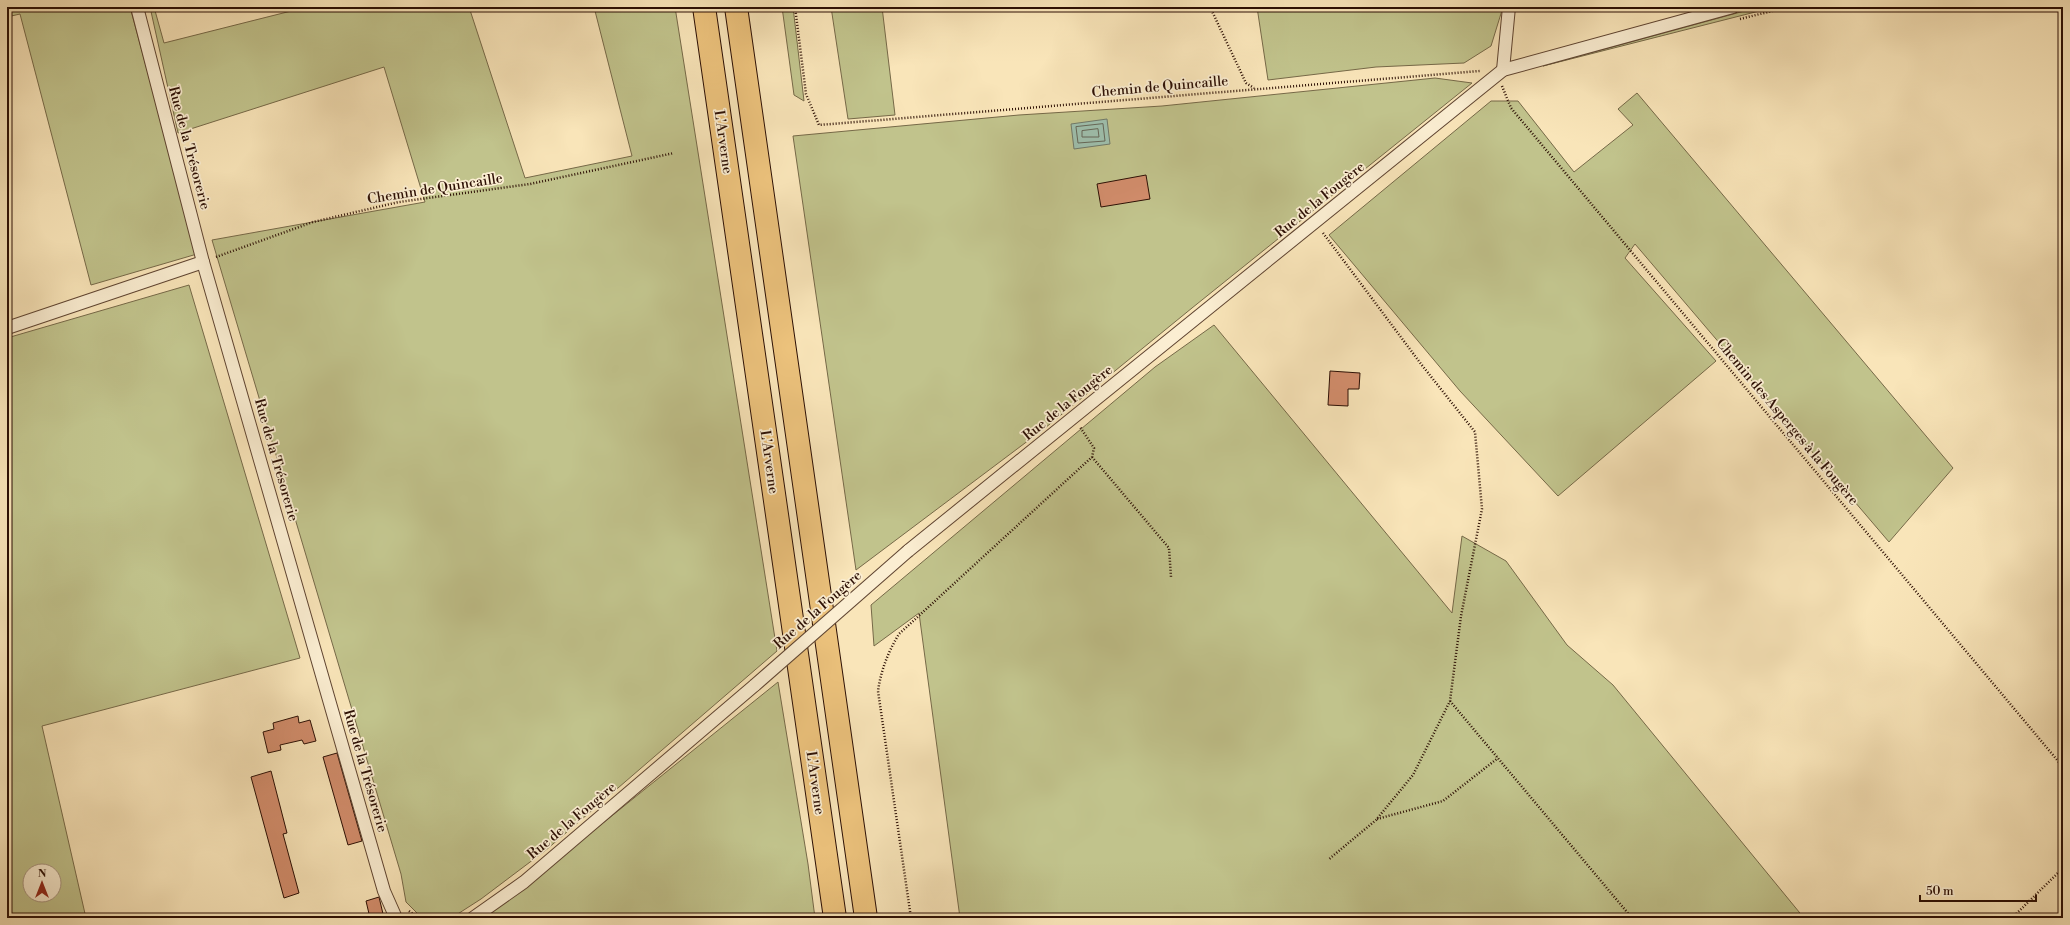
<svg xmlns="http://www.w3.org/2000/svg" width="2070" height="925" viewBox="0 0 2070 925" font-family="'Libre Bodoni',serif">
	<rect width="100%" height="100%" fill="#f9e5b9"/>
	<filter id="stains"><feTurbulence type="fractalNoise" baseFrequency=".005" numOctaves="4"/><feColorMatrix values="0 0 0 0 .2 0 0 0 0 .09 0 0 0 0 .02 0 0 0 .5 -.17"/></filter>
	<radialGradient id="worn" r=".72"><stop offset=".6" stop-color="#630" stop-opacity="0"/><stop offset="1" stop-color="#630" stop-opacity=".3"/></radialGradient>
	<g fill="#c1c38c" stroke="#766948" fill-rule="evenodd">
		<path d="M7 7H130L197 254 91 285 20 14 7 17Z"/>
		<path d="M150 7H154L164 43 307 7H469L525 178 632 156 594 7H675L777 651 546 850 481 899 453 917 419 915 406 902 401 874 212 240 425 202 384 67 178 133Z"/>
		<path d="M782 7H793L804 101 794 95Z"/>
		<path d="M831 7H882L895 115 848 119Z"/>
		<path d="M1257 7H1503L1491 46 1464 63 1376 67 1268 80Z"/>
		<path d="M1759 7H1775L1543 66Z"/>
		<path d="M1435 78 1472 83 1192 308 1045 428 856 570 793 136 1019 115 1162 106Z"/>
		<path d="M1637 93 1953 468 1889 542 1635 244 1625 258 1716 361 1558 496 1460 391 1329 235 1491 101H1518L1574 172 1633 125 1618 109Z"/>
		<path d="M189 285 300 658 42 726 86 918H7V338ZM30 871H54V895H30Z"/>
		<path d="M1214 325 1452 613 1462 536 1506 561 1567 645 1613 685 1804 918H960L919 613 874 646 871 605 1155 367Z"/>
		<path d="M778 682 808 864 815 918H485Z"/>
	</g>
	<path fill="#9ebfad" stroke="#707969" d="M1107 119 1110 144 1074 149 1071 124Z"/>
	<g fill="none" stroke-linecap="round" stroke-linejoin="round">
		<g stroke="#656758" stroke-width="1">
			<path d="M1103 124 1105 141 1078 143 1076 127Z"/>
			<path d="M1098 129 1099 137H1082V131Z"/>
		</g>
	</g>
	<g fill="#d28d6c" stroke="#2c0f04">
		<path d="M1146 175 1150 199 1101 207 1097 184Z"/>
		<path d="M1330 371 1360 373 1359 389H1348V406L1328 405Z"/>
		<path d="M298 716 299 723 310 720 316 741 304 744 302 740 280 745 281 750 268 753 263 732 274 729 273 723Z"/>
		<path d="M337 753 362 841 348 845 323 757Z"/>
		<path d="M271 771 287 833 283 834 299 893 284 898 251 777Z"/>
		<path d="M379 897 384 918H370L366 901Z"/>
	</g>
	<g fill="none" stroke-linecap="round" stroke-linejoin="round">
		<g stroke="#5f4431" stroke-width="14">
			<g id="street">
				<path d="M137 7 203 262 384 891 396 918"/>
				<path d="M1503 70 1509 7"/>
				<path d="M7 328 203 262"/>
				<path d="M908 551 1503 70 1733 7"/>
				<path d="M473 918 524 882 755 685"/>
			</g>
		</g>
		<g stroke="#2c0f04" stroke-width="24">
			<g id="highway">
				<path d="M704 7 835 918"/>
				<path d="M736 7 866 918"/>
			</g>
		</g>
		<g stroke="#2c0f04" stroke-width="2.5" stroke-dasharray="1 2" stroke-linecap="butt">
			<path d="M7 7H9"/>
			<path d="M795 7 806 94 819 125 1480 71"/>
			<path d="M1210 7 1246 83 1254 88"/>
			<path d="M1740 19 1788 7"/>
			<path d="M1502 86 1511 108 2063 767"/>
			<path d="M1323 233 1421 364 1475 432 1482 509 1461 616 1450 701 1413 775 1376 820 1328 860"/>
			<path d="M216 257 313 222 399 202 530 184 674 153"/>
			<path d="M1092 457 1169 548 1171 577"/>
			<path d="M1450 701 1632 918"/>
			<path d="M1377 819 1443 801 1498 758"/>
			<path d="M409 911 418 918"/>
			<path d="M911 918 878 691C881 670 888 652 899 634L1092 457 1094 448 1080 427"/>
			<path d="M2012 918 2063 868"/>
		</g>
		<use href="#street" stroke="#fbeed2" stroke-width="12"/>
		<use href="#highway" stroke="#ecc27c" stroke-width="22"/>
		<g stroke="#5f4431" stroke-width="14" stroke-linecap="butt">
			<path id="street-bridge" d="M755 685 908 551"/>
		</g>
		<use href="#street-bridge" stroke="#fbeed2" stroke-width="12"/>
	</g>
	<g text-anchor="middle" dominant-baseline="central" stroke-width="3.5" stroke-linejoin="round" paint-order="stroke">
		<g font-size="14" fill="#2c0f04" stroke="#fbeed2">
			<text transform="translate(1160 87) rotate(-5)">Chemin de Quincaille</text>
			<text transform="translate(723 142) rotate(82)">L'Arverne</text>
			<text transform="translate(189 148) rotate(75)">Rue de la Trésorerie</text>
			<text transform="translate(435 189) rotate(-9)">Chemin de Quincaille</text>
			<text transform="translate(1320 200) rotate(-39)">Rue de la Fougère</text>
			<text transform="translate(1068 403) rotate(-39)">Rue de la Fougère</text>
			<text transform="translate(1787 422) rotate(50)">Chemin des Asperges à la Fougère</text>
			<text transform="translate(276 460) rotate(74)">Rue de la Trésorerie</text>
			<text transform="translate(769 462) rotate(82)">L'Arverne</text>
			<text transform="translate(818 610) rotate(-41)">Rue de la Fougère</text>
			<text transform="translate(365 771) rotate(74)">Rue de la Trésorerie</text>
			<text transform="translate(815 783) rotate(82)">L'Arverne</text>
			<text transform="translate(572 821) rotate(-40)">Rue de la Fougère</text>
		</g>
	</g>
	<rect width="2070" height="925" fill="none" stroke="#f9e5b9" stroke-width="24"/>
	<rect x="8" y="8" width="2054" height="909" fill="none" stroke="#2c0f04" stroke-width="2"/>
	<rect x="12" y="12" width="2046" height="901" fill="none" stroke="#2c0f04"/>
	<g transform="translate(42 883)"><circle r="19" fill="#fbeed2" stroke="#a89580"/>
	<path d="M0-3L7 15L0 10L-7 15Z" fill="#8f2418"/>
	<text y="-6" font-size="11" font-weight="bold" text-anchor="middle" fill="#2c0f04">N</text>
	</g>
	<path d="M1920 895v6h116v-6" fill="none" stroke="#2c0f04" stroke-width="2"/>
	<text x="1926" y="895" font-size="12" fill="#2c0f04" stroke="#fbeed2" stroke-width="3" paint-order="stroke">50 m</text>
	<rect width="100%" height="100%" filter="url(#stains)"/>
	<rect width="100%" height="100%" fill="url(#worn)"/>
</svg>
